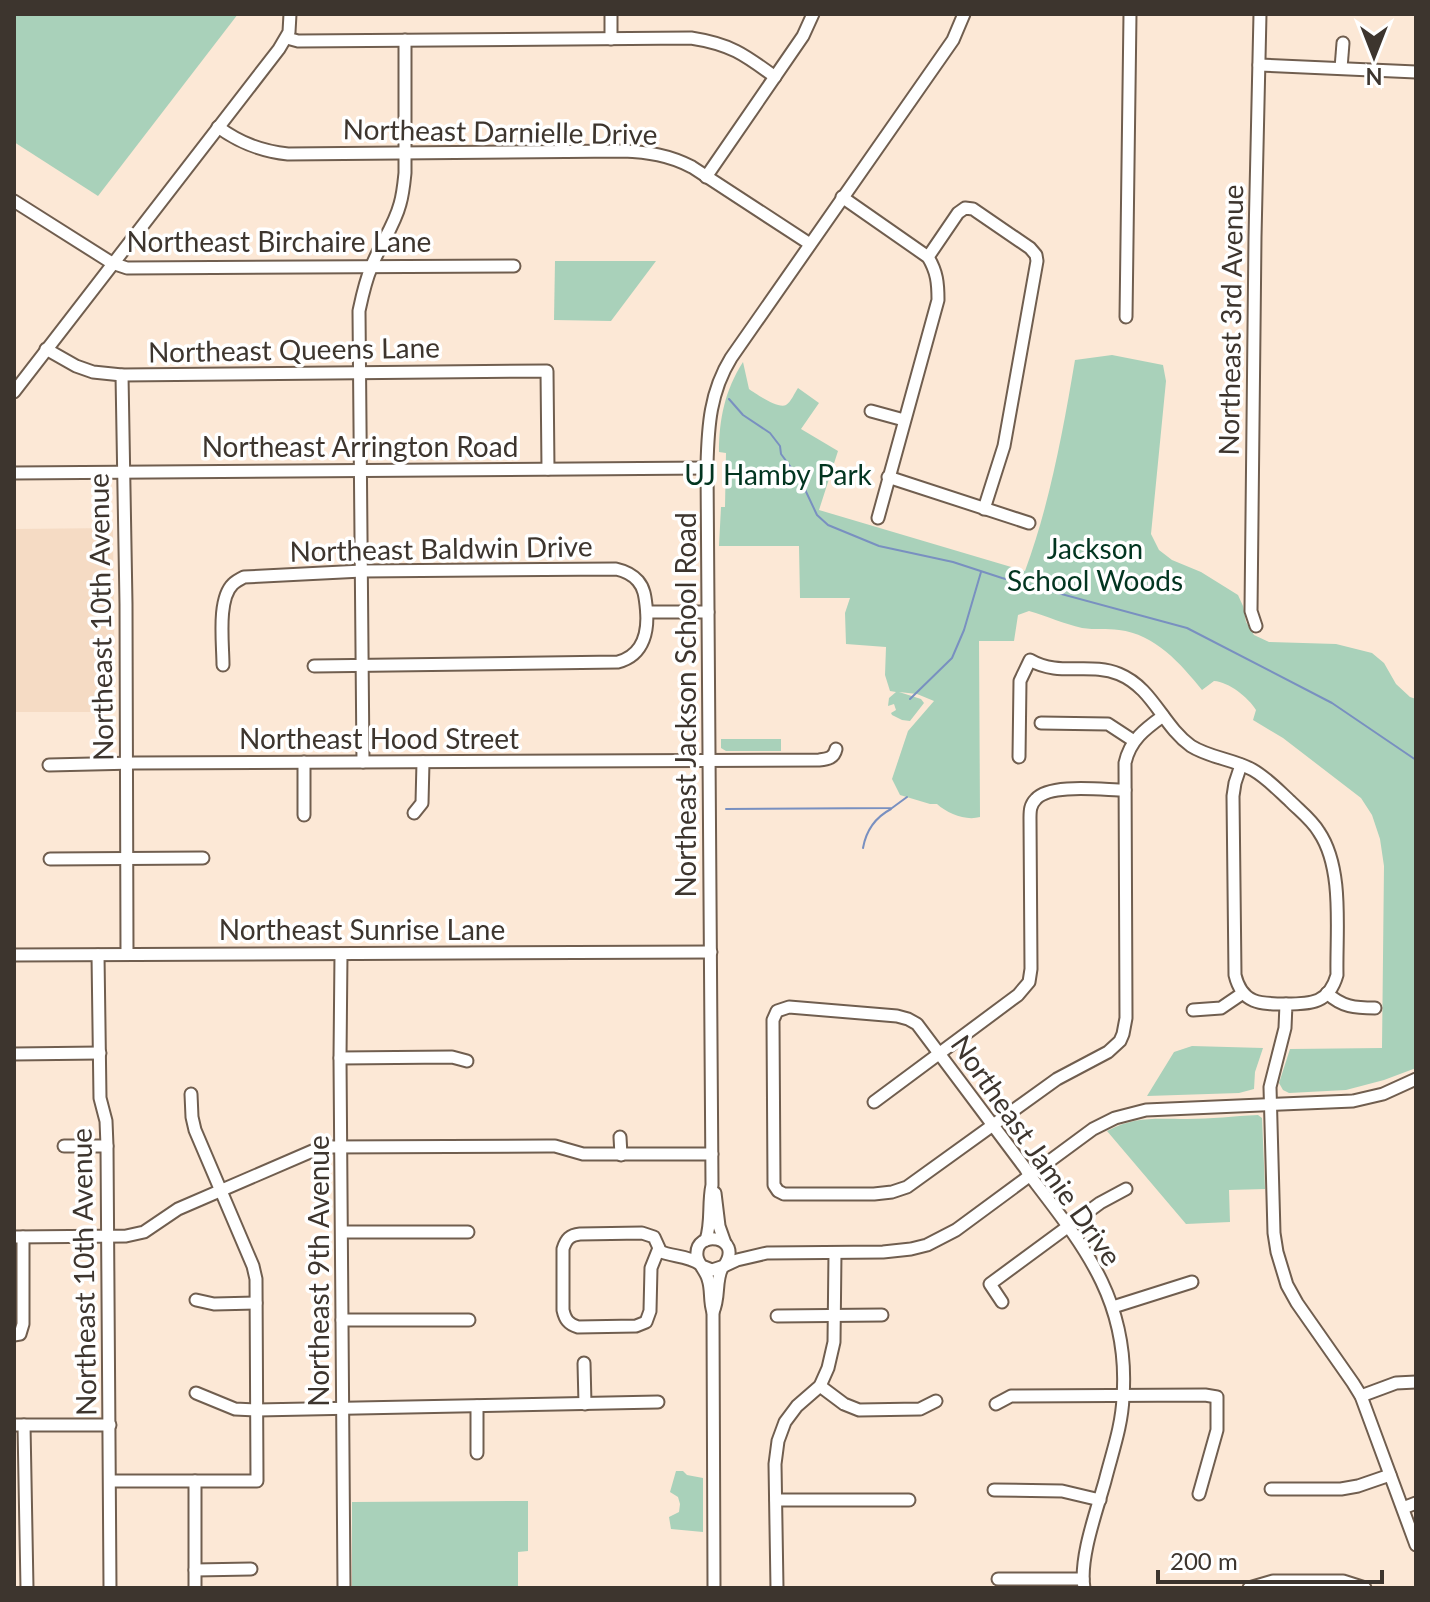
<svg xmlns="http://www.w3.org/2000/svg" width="1430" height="1602" viewBox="0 0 1430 1602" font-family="Lato,sans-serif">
	<rect width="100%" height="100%" fill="#fce8d6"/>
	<path fill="#f5dbc4" d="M113 528 115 712H14V529Z"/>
	<g fill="#a9d1ba">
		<path d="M14 14H238L98 196 14 142Z"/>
		<path d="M555 261H656L611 321 554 320Z"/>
		<path d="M1112 355 1163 365 1166 381 1151 534 1159 550 1172 560 1201 572 1238 595 1243 606 1246 622 1254 635 1269 642 1336 644 1372 653 1384 663 1396 684 1410 697 1416 699V1068L1384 1080 1346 1090 1289 1093 1283 1090 1279 1083 1290 1049 1382 1048 1384 866 1380 839 1372 815 1361 798 1283 738 1253 720 1256 710C1248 697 1229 682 1214 681L1202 690C1181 664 1155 634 1119 630 1107 628 1095 630 1082 628 1064 624 1047 616 1029 611L1018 615 1014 641H979L980 817C966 821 948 814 937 804H930L900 795 892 779 908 731 934 701 917 694 899 692 921 699 924 703 910 721 902 720 892 715 891 713 896 710 894 704 888 706 889 698 896 692 890 691 885 675 886 647 846 644 845 613 850 598H800L799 546H719L721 507H725L726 453 719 452C719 419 725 390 743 362L749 389C756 394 778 409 786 405 791 402 795 392 798 388L819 403 801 429 838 451 819 510 1025 571C1050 503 1063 431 1075 360Z"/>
		<path d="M721 739H781V751H726L721 748Z"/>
		<path d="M1192 1046 1263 1048 1255 1072 1254 1089 1239 1093 1147 1096 1174 1052Z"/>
		<path d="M1258 1115 1262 1118 1265 1189 1229 1190 1230 1222 1186 1224 1107 1131C1135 1116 1156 1119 1187 1119 1211 1119 1234 1116 1258 1115Z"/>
		<path d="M676 1471H683L687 1475 703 1478V1532L671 1529 669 1517 679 1512 680 1504 678 1497 670 1492Z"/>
		<path d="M528 1501V1551L518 1552V1588H352V1502Z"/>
	</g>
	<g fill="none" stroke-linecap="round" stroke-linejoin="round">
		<g stroke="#7990c0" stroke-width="2">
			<path d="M729 399 743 415 770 433 780 446 781 454 801 481 817 515 828 525 879 546 953 562 1002 578 1187 628 1332 703 1416 760"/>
			<path d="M910 699 952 658 964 630 981 572"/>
			<path d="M726 809 892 808 907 797"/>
			<path d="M863 848C866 831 876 817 891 809"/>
		</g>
		<g stroke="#705e4f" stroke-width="15">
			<g id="minor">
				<path d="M287 38 298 41 691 38C730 44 744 54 775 77"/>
				<path d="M611 39V14"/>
				<path d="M1259 65 1416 72"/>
				<path d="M1341 68 1343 43"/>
				<path d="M218 127C240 143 261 151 288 154L623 151C648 152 669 155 692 167L810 244"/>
				<path d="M706 177 803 36 813 14"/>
				<path d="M842 197 928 257C937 272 938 283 938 300L878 518"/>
				<path d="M14 201 112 263 127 268 514 266"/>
				<path d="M928 257 958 213 965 208 973 209 1030 248 1036 255 1037 261 1004 446 984 509"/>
				<path d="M1126 317 1130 14"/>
				<path d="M46 349 76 366 93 372 122 375 547 371 548 469"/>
				<path d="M122 375 126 604 127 954"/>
				<path d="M14 392 279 49 289 32 290 14"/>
				<path d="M871 411 904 420"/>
				<path d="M14 473 707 468"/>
				<path d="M888 477 1029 523"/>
				<path d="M647 612H708"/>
				<path d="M1256 626 1251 611 1255 237 1260 14"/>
				<path d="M223 665C223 644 217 599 233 584 236 581 240 579 244 577L362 571 616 569C625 571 632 574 638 581 644 588 645 596 646 605 649 629 645 655 618 662L314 666"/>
				<path d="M1041 723 1108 724 1134 741"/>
				<path d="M1019 757 1020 681 1030 660C1059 677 1090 662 1119 674 1153 688 1162 725 1191 746 1210 758 1233 759 1253 770 1267 778 1278 790 1290 801 1300 811 1312 820 1319 832 1344 869 1336 931 1337 975 1329 1003 1312 1004 1286 1004L1285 1028 1270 1087 1274 1233 1277 1252 1287 1285 1297 1303 1353 1383 1361 1396 1416 1545"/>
				<path d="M304 762V815"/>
				<path d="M363 762 359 311C362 297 365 282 371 268 379 246 394 227 400 204 403 194 404 183 405 173V40"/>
				<path d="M49 765 135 763 819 760C828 759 834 758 836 749"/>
				<path d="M1241 765 1235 783 1233 796 1235 975C1242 1004 1260 1004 1286 1004"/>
				<path d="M414 813 422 803 423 762"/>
				<path d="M50 859 203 858"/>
				<path d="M341 954 340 1058 344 1588"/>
				<path d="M14 955 711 952"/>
				<path d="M98 955 100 1098 106 1121 107 1146 110 1588"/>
				<path d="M1327 993C1342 1007 1355 1008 1375 1008"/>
				<path d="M1193 1010 1221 1008 1243 993"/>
				<path d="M14 1054 100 1053"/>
				<path d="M340 1058 452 1057 467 1061"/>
				<path d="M874 1102 1018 995 1029 982 1031 969 1030 818C1030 811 1030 805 1036 799 1050 783 1104 790 1125 790"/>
				<path d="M620 1137 621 1155"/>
				<path d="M64 1146H107"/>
				<path d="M715 1193 719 1226 725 1243"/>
				<path d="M342 1232H468"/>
				<path d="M642 1233 654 1237 659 1248 651 1268 650 1311 646 1322 636 1326 578 1327C568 1324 565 1319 563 1310V1249C566 1239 570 1235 580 1234Z"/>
				<path d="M14 1237 126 1236 144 1232 178 1209 317 1149 327 1147 547 1146H555L583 1154H712"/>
				<path d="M706 1240C712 1222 708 1204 712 1185L707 465C708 426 710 392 731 358L953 40 964 14"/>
				<path d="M659 1251C672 1257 687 1255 700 1264"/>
				<path d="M702 1266 712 1270 724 1266C745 1236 694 1228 697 1256 698 1264 706 1271 708 1279 712 1290 709 1301 713 1312L714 1588"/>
				<path d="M724 1266 737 1260 767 1253 883 1252 911 1249 927 1245 956 1230 1093 1129 1115 1118 1146 1110 1353 1101 1383 1094 1416 1079"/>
				<path d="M196 1300 214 1304 256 1303"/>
				<path d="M1002 1302 990 1284 1100 1203 1126 1189"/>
				<path d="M1113 1307 1192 1282"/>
				<path d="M713 1312C720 1297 715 1282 722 1268"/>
				<path d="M777 1316 882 1315"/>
				<path d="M342 1320H469"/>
				<path d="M14 1335 20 1334 23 1324V1237"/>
				<path d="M584 1363 585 1404"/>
				<path d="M820 1386 844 1404 859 1410 920 1409 936 1401"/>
				<path d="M196 1393 235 1409 257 1410 658 1402"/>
				<path d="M1361 1396 1396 1383 1416 1382"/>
				<path d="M996 1404 1011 1396 1205 1395 1217 1397V1430L1199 1494"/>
				<path d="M477 1406V1453"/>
				<path d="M14 1425H110"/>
				<path d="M24 1425 27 1588"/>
				<path d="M110 1481H257L256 1279 253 1266 195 1130 192 1117 191 1094"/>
				<path d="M1271 1489H1341L1358 1486 1390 1475"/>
				<path d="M994 1490 1062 1491 1100 1500"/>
				<path d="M776 1500H909"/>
				<path d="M1403 1508 1416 1503"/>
				<path d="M195 1570 251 1569"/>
				<path d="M998 1579H1083"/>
				<path d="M195 1588V1481"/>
				<path d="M777 1588 775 1464 778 1441 785 1422 797 1406 820 1386 828 1368 834 1342 835 1253"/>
				<path d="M1084 1588C1079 1558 1097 1510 1105 1481 1112 1453 1122 1426 1123 1397 1130 1300 1083 1245 1028 1173L1025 1168 917 1024 908 1019 897 1016 789 1007 777 1011 773 1020 774 1185 778 1191 784 1194H874L892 1192 907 1187 1057 1079 1108 1052 1120 1041 1123 1034 1126 1018 1125 763C1130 740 1145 729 1163 716"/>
				<path d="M1249 1588 1273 1581H1343L1365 1588"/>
			</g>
		</g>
		<use href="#minor" stroke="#fff" stroke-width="11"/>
	</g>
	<g text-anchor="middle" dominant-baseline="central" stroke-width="7" stroke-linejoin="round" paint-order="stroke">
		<g font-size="28" fill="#3d352e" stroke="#fff">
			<text transform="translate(500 131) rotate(1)">Northeast Darnielle Drive</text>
			<text x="279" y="241">Northeast Birchaire Lane</text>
			<text transform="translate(1230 320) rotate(-89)">Northeast 3rd Avenue</text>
			<text transform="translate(294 349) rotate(-1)">Northeast Queens Lane</text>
			<text x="360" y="446">Northeast Arrington Road</text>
			<text transform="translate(441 548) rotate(-1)">Northeast Baldwin Drive</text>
			<text transform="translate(100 617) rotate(-91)">Northeast 10th Avenue</text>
			<text transform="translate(685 705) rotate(-90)">Northeast Jackson School Road</text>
			<text x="379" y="738">Northeast Hood Street</text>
			<text x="362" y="929">Northeast Sunrise Lane</text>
			<text transform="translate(1037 1150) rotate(55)">Northeast Jamie Drive</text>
			<text transform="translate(318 1271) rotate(-90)">Northeast 9th Avenue</text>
			<text transform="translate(83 1272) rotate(-91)">Northeast 10th Avenue</text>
		</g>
		<g font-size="28" fill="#023520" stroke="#fff">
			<text x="778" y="474">UJ Hamby Park</text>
			<text x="1095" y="548">Jackson<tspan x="1095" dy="32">School Woods</tspan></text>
		</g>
	</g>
	<rect width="1430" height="1602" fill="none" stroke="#3d352e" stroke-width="32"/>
	<g transform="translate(1374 56) rotate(180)" stroke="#ffffff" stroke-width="6" paint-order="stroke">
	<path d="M0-6L14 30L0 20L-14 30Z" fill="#3d352e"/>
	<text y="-12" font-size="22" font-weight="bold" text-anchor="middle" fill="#3d352e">N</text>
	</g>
	<path d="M1158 1570v12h224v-12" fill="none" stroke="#3d352e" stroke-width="4"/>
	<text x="1170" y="1570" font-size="24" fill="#3d352e" stroke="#ffffff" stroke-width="6" paint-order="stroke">200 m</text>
</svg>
